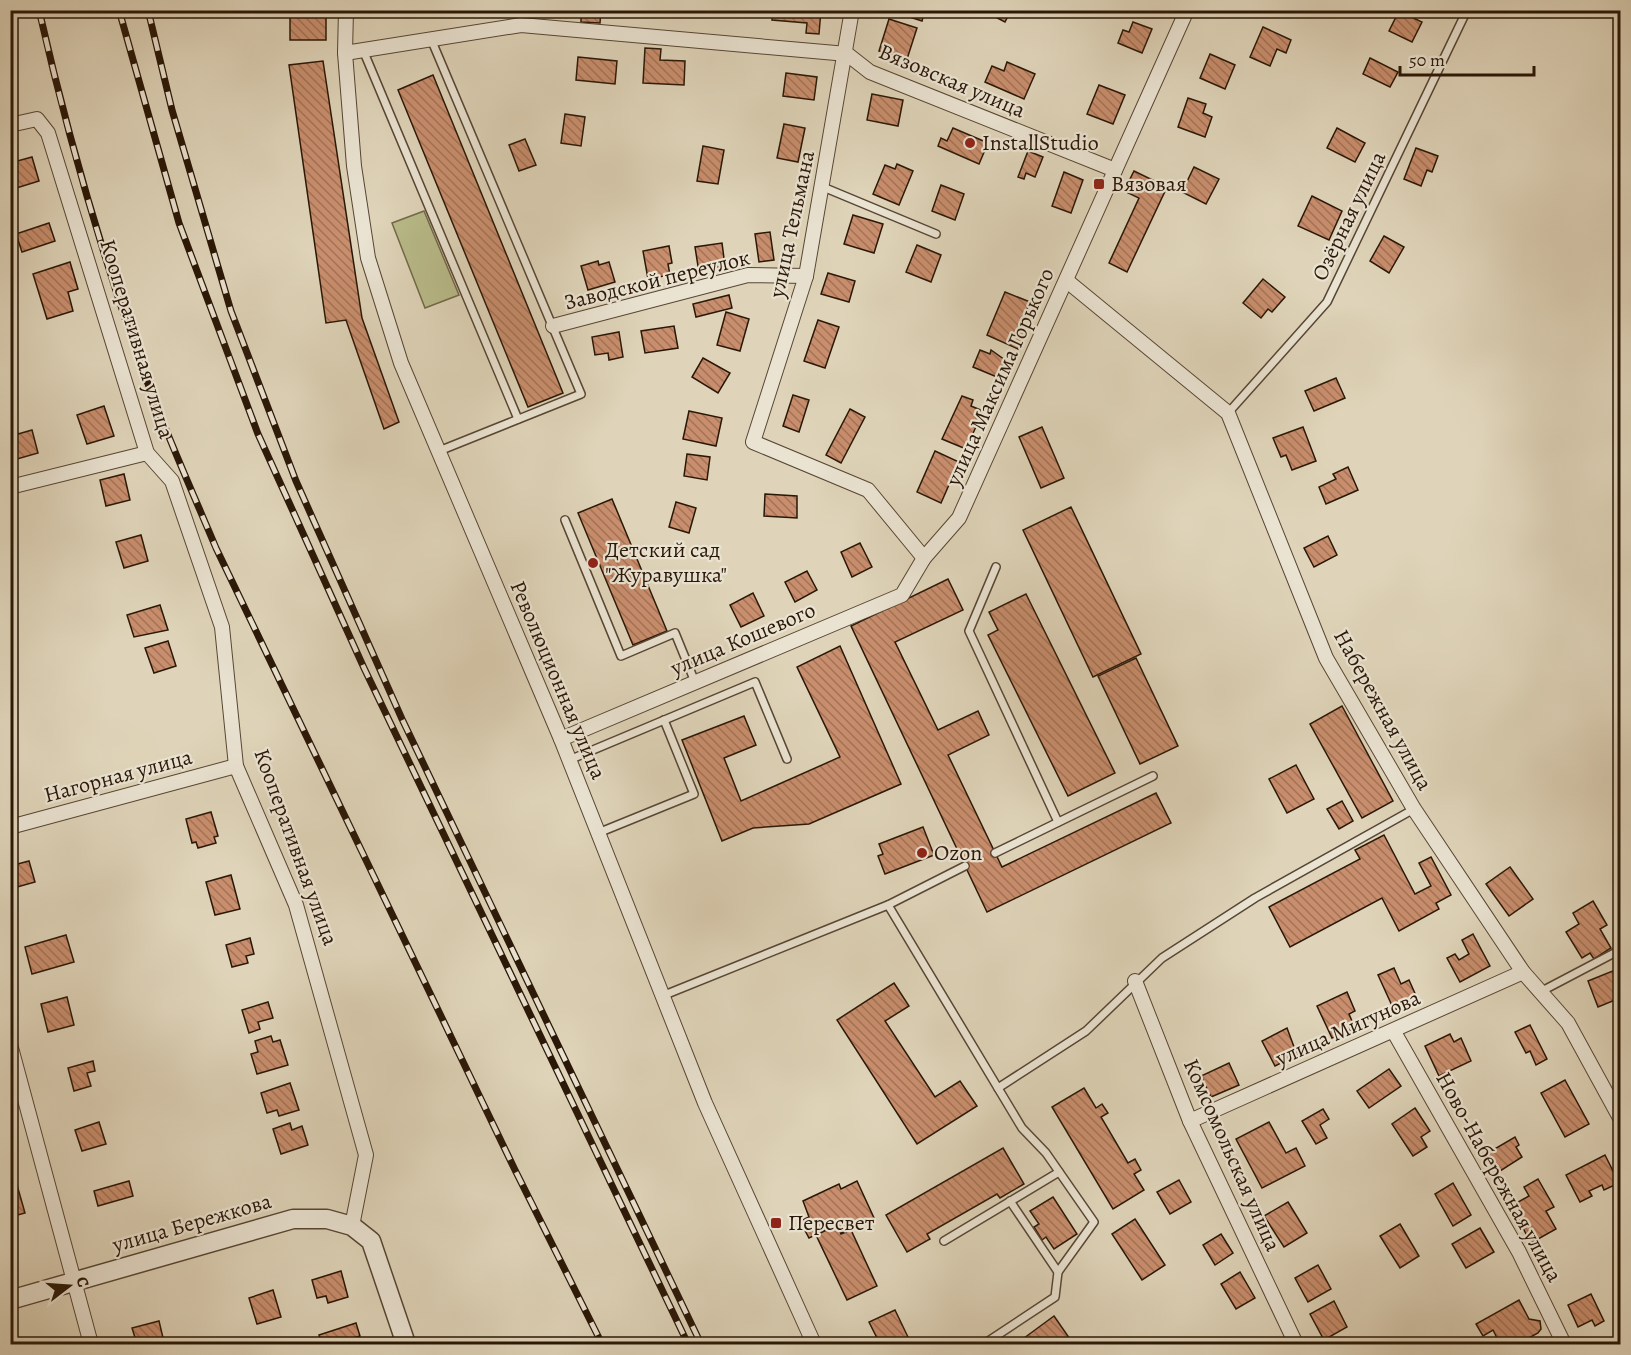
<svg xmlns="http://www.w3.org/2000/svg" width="1631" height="1355" viewBox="0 0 1631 1355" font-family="Alegreya,serif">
	<defs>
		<pattern id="building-back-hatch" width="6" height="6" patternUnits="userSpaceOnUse" patternTransform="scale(1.5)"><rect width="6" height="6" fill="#c98e6d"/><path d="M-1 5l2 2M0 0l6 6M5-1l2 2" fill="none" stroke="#a37358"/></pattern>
	</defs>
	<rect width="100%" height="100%" fill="#dfd4b9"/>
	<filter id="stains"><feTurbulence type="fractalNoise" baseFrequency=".00333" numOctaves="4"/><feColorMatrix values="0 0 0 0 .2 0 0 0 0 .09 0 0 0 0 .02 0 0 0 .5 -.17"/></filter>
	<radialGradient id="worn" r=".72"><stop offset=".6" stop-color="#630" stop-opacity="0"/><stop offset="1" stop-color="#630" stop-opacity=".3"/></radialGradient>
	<path fill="#b9bb8a" stroke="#726948" stroke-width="1.5" d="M424 211 459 295 425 308 392 223Z"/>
	<g fill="url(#building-back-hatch)" stroke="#2a1707" stroke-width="1.5">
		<rect x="290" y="10" width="36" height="30"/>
		<path d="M451 10H483V16L451 13Z"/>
		<path d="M581 10H601L600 23 581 22Z"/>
		<path d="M773 10H821L819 34 806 33 807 23 772 20Z"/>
		<path d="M888 10H925L922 21Z"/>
		<path d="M982 10H1011L1005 22Z"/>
		<path d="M1399 11 1422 22 1412 42 1389 31Z"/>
		<path d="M889 19 917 28 907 59 879 51Z"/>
		<path d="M1133 22 1152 29 1142 53 1118 43 1123 30 1129 32Z"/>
		<path d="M1263 27 1291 40 1286 53 1277 49 1270 66 1250 57Z"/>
		<path d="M645 48 661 49 660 60 685 61 684 85 643 83Z"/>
		<path d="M1210 54 1235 65 1225 89 1200 78Z"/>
		<path d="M578 57 617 61 615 84 576 80Z"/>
		<path d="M1370 58 1398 72 1390 87 1363 74Z"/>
		<path d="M323 61 362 318 399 422 384 429 346 320 326 323 289 65Z"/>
		<path d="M1007 62 1035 74 1024 99 985 82 992 66 1004 71Z"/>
		<path d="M786 73 817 77 814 100 783 96Z"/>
		<path d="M433 75 563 393 528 407 398 90Z"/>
		<path d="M1099 85 1125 95 1113 124 1087 114Z"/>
		<path d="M872 94 903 100 898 126 867 120Z"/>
		<path d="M1188 98 1206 104 1203 113 1212 117 1205 137 1178 127Z"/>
		<path d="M565 114 585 117 581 146 561 143Z"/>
		<path d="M784 124 805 128 798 162 777 158Z"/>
		<path d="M953 128 988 143 979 164 938 146 941 138 947 141Z"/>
		<path d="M1337 128 1365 143 1355 162 1327 148Z"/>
		<path d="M525 139 536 165 519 171 509 145Z"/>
		<path d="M703 146 724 150 718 184 697 181Z"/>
		<path d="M1416 148 1438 156 1432 172 1427 170 1421 186 1404 179Z"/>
		<path d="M1028 151 1043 157 1035 177 1026 173 1024 179 1018 177Z"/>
		<path d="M32 157 39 181 10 190V163Z"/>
		<path d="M897 164 913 171 899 205 873 194 885 165 895 169Z"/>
		<path d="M1194 167 1219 179 1206 204 1182 192Z"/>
		<path d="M1134 171 1167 187 1127 272 1109 263 1139 198 1124 191Z"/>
		<path d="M1064 172 1083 180 1071 213 1052 206Z"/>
		<path d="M941 185 964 194 955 220 932 211Z"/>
		<path d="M1312 196 1342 211 1329 240 1298 226Z"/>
		<path d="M853 215 883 224 874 253 844 244Z"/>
		<path d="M49 223 55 241 22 252 16 234Z"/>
		<path d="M770 232 774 260 759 262 755 234Z"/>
		<path d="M1384 236 1404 247 1389 273 1370 261Z"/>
		<path d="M722 243 725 266 708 268V264L698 266 695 247Z"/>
		<path d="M917 245 941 255 931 282 906 272Z"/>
		<path d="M669 246 672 263 668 264 670 275 648 279 643 251Z"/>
		<path d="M598 261 599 265 609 262 615 282 588 290 581 266Z"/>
		<path d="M70 262 78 289 68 292 73 311 47 319 33 274Z"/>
		<path d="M828 273 855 281 849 302 821 294Z"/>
		<path d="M1263 279 1285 297 1272 312 1268 309 1261 318 1243 303Z"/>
		<path d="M1005 292 1030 302 1019 329 1026 332 1018 349 987 335Z"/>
		<path d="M729 295 732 308 696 317 693 304Z"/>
		<path d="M726 312 749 319 740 351 717 345Z"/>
		<path d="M818 320 839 327 825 368 804 361Z"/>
		<path d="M674 326 678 348 645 353 641 331Z"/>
		<path d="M619 332 623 357 609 360 608 353 595 355 592 337Z"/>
		<path d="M980 350 990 354 991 350 1005 360 997 377 973 367Z"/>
		<path d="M703 358 730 373 718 393 692 377Z"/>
		<path d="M1336 378 1345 398 1314 411 1305 391Z"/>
		<path d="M793 395 809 400 799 432 783 426Z"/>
		<path d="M962 396 973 400 971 406 983 411 966 449 942 439Z"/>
		<path d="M104 406 114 436 87 444 77 415Z"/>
		<path d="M850 409 865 417 841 463 826 455Z"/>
		<path d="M689 411 722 418 716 446 683 439Z"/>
		<path d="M15 425 18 434 32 430 38 453 10 461V426Z"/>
		<path d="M1042 427 1064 478 1041 488 1019 437Z"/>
		<path d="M1303 427 1316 461 1292 470 1286 455 1281 457 1273 438Z"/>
		<path d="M935 451 959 462 941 503 917 492Z"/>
		<path d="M687 454 710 457 707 480 684 476Z"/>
		<path d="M1348 467 1358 490 1326 504 1319 487 1336 479 1333 474Z"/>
		<path d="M124 474 130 500 106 506 100 480Z"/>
		<path d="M765 494 797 496V518L764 516Z"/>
		<path d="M612 499 667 631 633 645 578 513Z"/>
		<path d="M676 502 696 508 689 533 669 527Z"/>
		<path d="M1071 507 1141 654 1093 677 1023 530Z"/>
		<path d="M141 535 148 561 124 568 116 542Z"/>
		<path d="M1328 536 1337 555 1314 567 1304 548Z"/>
		<path d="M860 543 872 567 852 577 841 552Z"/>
		<path d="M807 571 817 590 795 602 785 582Z"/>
		<path d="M948 579 963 610 895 642 938 730 978 711 989 735 948 755 1002 867 1156 793 1171 823 987 912 851 626Z"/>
		<path d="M753 593 764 616 741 627 730 605Z"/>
		<path d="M1026 594 1115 773 1068 796 988 635 998 630 989 612Z"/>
		<path d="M160 605 168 630 134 637 127 615Z"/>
		<path d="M168 641 176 666 154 673 145 648Z"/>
		<path d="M840 646 901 784 809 824 753 828 722 841 682 740 744 716 756 745 724 758 741 801 840 757 797 667Z"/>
		<path d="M1136 658 1178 746 1140 764 1098 676Z"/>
		<path d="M1342 706 1393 801 1362 818 1310 724Z"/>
		<path d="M1296 765 1314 799 1287 813 1269 779Z"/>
		<path d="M1342 801 1353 821 1339 829 1327 809Z"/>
		<path d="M211 812 218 836 214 837 216 843 198 848 196 842 192 843 186 819Z"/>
		<path d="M923 827 934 855 885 874 878 856 883 854 879 844Z"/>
		<path d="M1384 835 1415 894 1431 886 1419 863 1431 857 1451 895 1436 903 1439 909 1399 931 1382 898 1290 947 1269 907 1360 859 1355 850Z"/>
		<path d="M29 861 35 882 10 889V866Z"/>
		<path d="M1510 867 1533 899 1509 916 1486 884Z"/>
		<path d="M231 875 240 909 215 915 206 882Z"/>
		<path d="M1593 901 1607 925 1600 929 1611 948 1594 959 1590 953 1582 958 1566 932 1579 924 1573 913Z"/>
		<path d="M1473 934 1490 966 1460 982 1447 958 1455 954 1459 960 1469 954 1462 940Z"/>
		<path d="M66 935 74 962 32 974 25 947Z"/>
		<path d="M250 938 254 954 246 956 248 963 232 967 226 945Z"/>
		<path d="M1394 968 1401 984 1409 980 1418 1000 1394 1010 1378 975Z"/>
		<path d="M1620 968V998L1598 1007 1588 981Z"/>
		<path d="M894 983 909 1006 885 1021 935 1097 960 1081 977 1106 917 1144 837 1020Z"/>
		<path d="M1347 992 1355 1011 1349 1014 1355 1028 1332 1038 1317 1006Z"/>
		<path d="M67 997 74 1025 48 1032 41 1004Z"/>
		<path d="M268 1002 273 1018 258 1022 260 1029 249 1033 242 1010Z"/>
		<path d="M1530 1025 1547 1059 1536 1065 1530 1051 1526 1053 1515 1032Z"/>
		<path d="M1287 1028 1297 1055 1275 1066 1262 1041Z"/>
		<path d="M1450 1034 1454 1042 1461 1038 1471 1061 1439 1076 1425 1046Z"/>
		<path d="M271 1036 273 1042 280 1040 288 1065 257 1074 251 1054 258 1052 255 1041Z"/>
		<path d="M93 1061 95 1071 87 1073 91 1086 74 1091 68 1068Z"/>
		<path d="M1229 1063 1239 1085 1211 1097 1201 1076Z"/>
		<path d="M1389 1069 1401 1086 1369 1108 1357 1091Z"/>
		<path d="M1565 1080 1589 1124 1565 1137 1541 1093Z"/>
		<path d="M290 1083 299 1110 279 1116 277 1110 267 1113 261 1093Z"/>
		<path d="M1084 1088 1096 1108 1102 1104 1108 1113 1101 1117 1128 1163 1135 1159 1141 1170 1134 1174 1144 1190 1113 1209 1052 1107Z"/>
		<path d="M1415 1108 1430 1131 1421 1137 1427 1147 1413 1156 1392 1124Z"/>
		<path d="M1323 1109 1329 1119 1320 1125 1327 1138 1316 1144 1302 1121Z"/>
		<path d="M99 1122 106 1144 82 1151 75 1130Z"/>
		<path d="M1269 1122 1286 1153 1296 1148 1305 1166 1262 1188 1236 1139Z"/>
		<path d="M290 1123 292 1130 302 1126 308 1145 281 1154 273 1129Z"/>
		<path d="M1515 1137 1519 1145 1516 1147 1522 1157 1497 1173 1486 1154Z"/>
		<path d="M1003 1148 1024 1184 1000 1198 997 1194 927 1234 930 1239 907 1252 886 1215Z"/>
		<path d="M1605 1155 1619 1183 1604 1190 1602 1185 1589 1191 1592 1196 1580 1202 1566 1175Z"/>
		<path d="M1538 1179 1554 1207 1546 1211 1556 1229 1531 1243 1511 1206 1529 1196 1524 1187Z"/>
		<path d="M1179 1180 1191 1202 1170 1214 1157 1192Z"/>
		<path d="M129 1181 133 1196 98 1206 94 1191Z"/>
		<path d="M857 1181 874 1218 842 1233 838 1224 809 1238 800 1221 809 1217 803 1201 839 1184 841 1189Z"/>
		<path d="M1453 1183 1471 1215 1453 1226 1435 1194Z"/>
		<path d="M17 1185 25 1213 10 1217V1187Z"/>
		<path d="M1053 1197 1077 1234 1054 1249 1046 1237 1042 1240 1034 1227 1039 1224 1030 1211Z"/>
		<path d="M1288 1202 1307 1233 1284 1247 1264 1216Z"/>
		<path d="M1135 1219 1165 1265 1142 1280 1112 1234Z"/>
		<path d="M1400 1224 1419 1256 1400 1268 1380 1236Z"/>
		<path d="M837 1225 841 1234 851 1230 877 1286 847 1300 816 1235Z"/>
		<path d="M1480 1228 1494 1252 1466 1268 1452 1244Z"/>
		<path d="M1221 1234 1233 1253 1215 1265 1203 1245Z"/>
		<path d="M1318 1265 1331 1289 1308 1302 1295 1278Z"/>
		<path d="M341 1271 348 1297 328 1303 326 1296 317 1298 312 1280Z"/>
		<path d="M1240 1272 1255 1298 1236 1309 1221 1284Z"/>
		<path d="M273 1290 281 1317 257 1324 249 1298Z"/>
		<path d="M1591 1294 1604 1321 1595 1326 1592 1320 1578 1327 1568 1305Z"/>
		<path d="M1519 1300 1529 1319 1540 1321 1541 1329 1538 1333 1518 1344H1500L1493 1330 1483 1336 1476 1324Z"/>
		<path d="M1334 1301 1347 1327 1324 1340 1310 1314Z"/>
		<path d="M895 1310 908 1337 890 1344H880L869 1322Z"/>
		<path d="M1054 1316 1072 1342 1068 1344H1023L1020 1341Z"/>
		<path d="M159 1321 164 1342 137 1344 132 1328Z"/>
		<path d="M356 1323 360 1336 344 1341 346 1344H322L319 1335Z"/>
	</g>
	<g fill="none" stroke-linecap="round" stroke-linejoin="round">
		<g stroke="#574634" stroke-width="10">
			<g id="service">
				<path d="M431 39 581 394 439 451"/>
				<path d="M363 50 518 419"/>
				<path d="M823 187 936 234"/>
				<path d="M1228 413 1327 302 1467 10"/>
				<path d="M565 520 621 656 675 633 695 682"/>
				<path d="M996 567 969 631 1058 822"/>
				<path d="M569 760 755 682 787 759"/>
				<path d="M598 833 694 794 664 720"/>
				<path d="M995 853 1153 776"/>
				<path d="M888 905 965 866"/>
				<path d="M1542 991 1620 950"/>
				<path d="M662 996 888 905 1022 1128 1046 1153 1094 1222 1058 1272 1055 1297 984 1344"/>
				<path d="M998 1088 1086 1031 1162 958 1255 898 1414 809"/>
				<path d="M1010 1201 1058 1272"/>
				<path d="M944 1241 1059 1172"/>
			</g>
		</g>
		<g stroke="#574634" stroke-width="16">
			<g id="minor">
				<path d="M346 10 345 53 354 166 368 258 401 363 561 739 705 1103 814 1344"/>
				<path d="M852 10 806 276 753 442 868 490 924 558"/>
				<path d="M345 53 521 25 847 54 870 72 1115 170"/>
				<path d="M10 125 37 119 48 133 147 453 172 481 222 627 236 766 296 905 366 1155 352 1226"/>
				<path d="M1067 281 1228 413 1326 658 1414 809 1523 972 1568 1023 1620 1118"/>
				<path d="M553 326 748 275 806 276"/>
				<path d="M10 487 147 453"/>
				<path d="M561 739 902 595 924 558 959 518 1187 10"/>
				<path d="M10 827 236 766"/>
				<path d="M1135 981 1190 1121 1296 1344"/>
				<path d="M1394 1032 1519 1252 1564 1344"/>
				<path d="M10 1044 91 1344"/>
				<path d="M1190 1121 1523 972"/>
			</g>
		</g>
		<g stroke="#574634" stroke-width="21">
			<path id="tertiary" d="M10 1300 293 1219H327L352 1226 371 1241 406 1344"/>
		</g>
		<use href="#service" stroke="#eae3d2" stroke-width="7"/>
		<use href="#minor" stroke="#eae3d2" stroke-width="14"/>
		<use href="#tertiary" stroke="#eae3d2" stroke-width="18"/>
		<g stroke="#2a1707" stroke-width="7">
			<g id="rail">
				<path d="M39 10C64 120 94 227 130 333 154 406 186 477 216 548L515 1170 602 1344"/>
				<path d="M119 10 179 223 258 434 364 668 688 1344"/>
				<path d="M148 10 172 110 231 311 296 481 402 719 701 1344"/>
			</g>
		</g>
		<use href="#rail" stroke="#eae3d2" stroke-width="4.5" stroke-dasharray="14" stroke-linecap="butt"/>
	</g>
	<g fill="#8f2418" stroke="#eae3d2" stroke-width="2">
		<circle cx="970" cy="143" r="6"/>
		<rect x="1093" y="178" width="12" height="12" rx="3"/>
		<circle cx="593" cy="563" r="6"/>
		<circle cx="922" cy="853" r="6"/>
		<rect x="770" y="1217" width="12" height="12" rx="3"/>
	</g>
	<g text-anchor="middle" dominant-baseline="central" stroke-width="4.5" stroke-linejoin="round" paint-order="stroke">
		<g font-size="22" fill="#2a1707" stroke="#eae3d2">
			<text transform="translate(952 81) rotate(23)">Вязовская улица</text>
			<text transform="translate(1349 216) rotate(-64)">Озёрная улица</text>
			<text transform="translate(792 224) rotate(-78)">улица Тельмана</text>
			<text transform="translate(657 280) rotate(-14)">Заводской переулок</text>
			<text transform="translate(137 339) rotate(73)">Кооперативная улица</text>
			<text transform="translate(1000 377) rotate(-66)">улица Максима Горького</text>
			<text transform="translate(743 639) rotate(-23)">улица Кошевого</text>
			<text transform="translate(558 680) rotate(67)">Революционная улица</text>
			<text transform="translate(1383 710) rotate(61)">Набережная улица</text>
			<text transform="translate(118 776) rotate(-15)">Нагорная улица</text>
			<text transform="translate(296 847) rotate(70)">Кооперативная улица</text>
			<text transform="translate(1348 1028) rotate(-24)">улица Мигунова</text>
			<text transform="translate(1232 1155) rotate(66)">Комсомольская улица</text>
			<text transform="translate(1499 1177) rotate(61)">Ново-Набережная улица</text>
			<text transform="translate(192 1223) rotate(-16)">улица Бережкова</text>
		</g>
		<g font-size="22" fill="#2a1707" stroke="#eae3d2" text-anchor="start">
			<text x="982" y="143">InstallStudio</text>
			<text x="1111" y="184">Вязовая</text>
			<text x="605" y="550">Детский сад<tspan x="605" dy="25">"Журавушка"</tspan></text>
			<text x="934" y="853">Ozon</text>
			<text x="788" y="1223">Пересвет</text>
		</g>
	</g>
	<rect width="1631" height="1355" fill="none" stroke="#dfd4b9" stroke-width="36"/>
	<rect x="12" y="12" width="1607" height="1331" fill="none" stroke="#2a1707" stroke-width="3"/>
	<rect x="18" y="18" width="1595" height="1319" fill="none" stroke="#2a1707" stroke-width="1.5"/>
	<g transform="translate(69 1286) rotate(73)" stroke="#eae3d2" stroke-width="4.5" paint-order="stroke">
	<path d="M0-4.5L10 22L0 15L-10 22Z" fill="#2a1707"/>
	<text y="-9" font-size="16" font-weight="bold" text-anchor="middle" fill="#2a1707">С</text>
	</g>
	<path d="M1400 66v9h134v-9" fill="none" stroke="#2a1707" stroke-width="3"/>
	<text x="1409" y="66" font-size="18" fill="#2a1707" stroke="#eae3d2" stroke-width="4.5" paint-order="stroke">50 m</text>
	<rect width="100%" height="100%" filter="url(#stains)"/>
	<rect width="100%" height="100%" fill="url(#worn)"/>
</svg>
